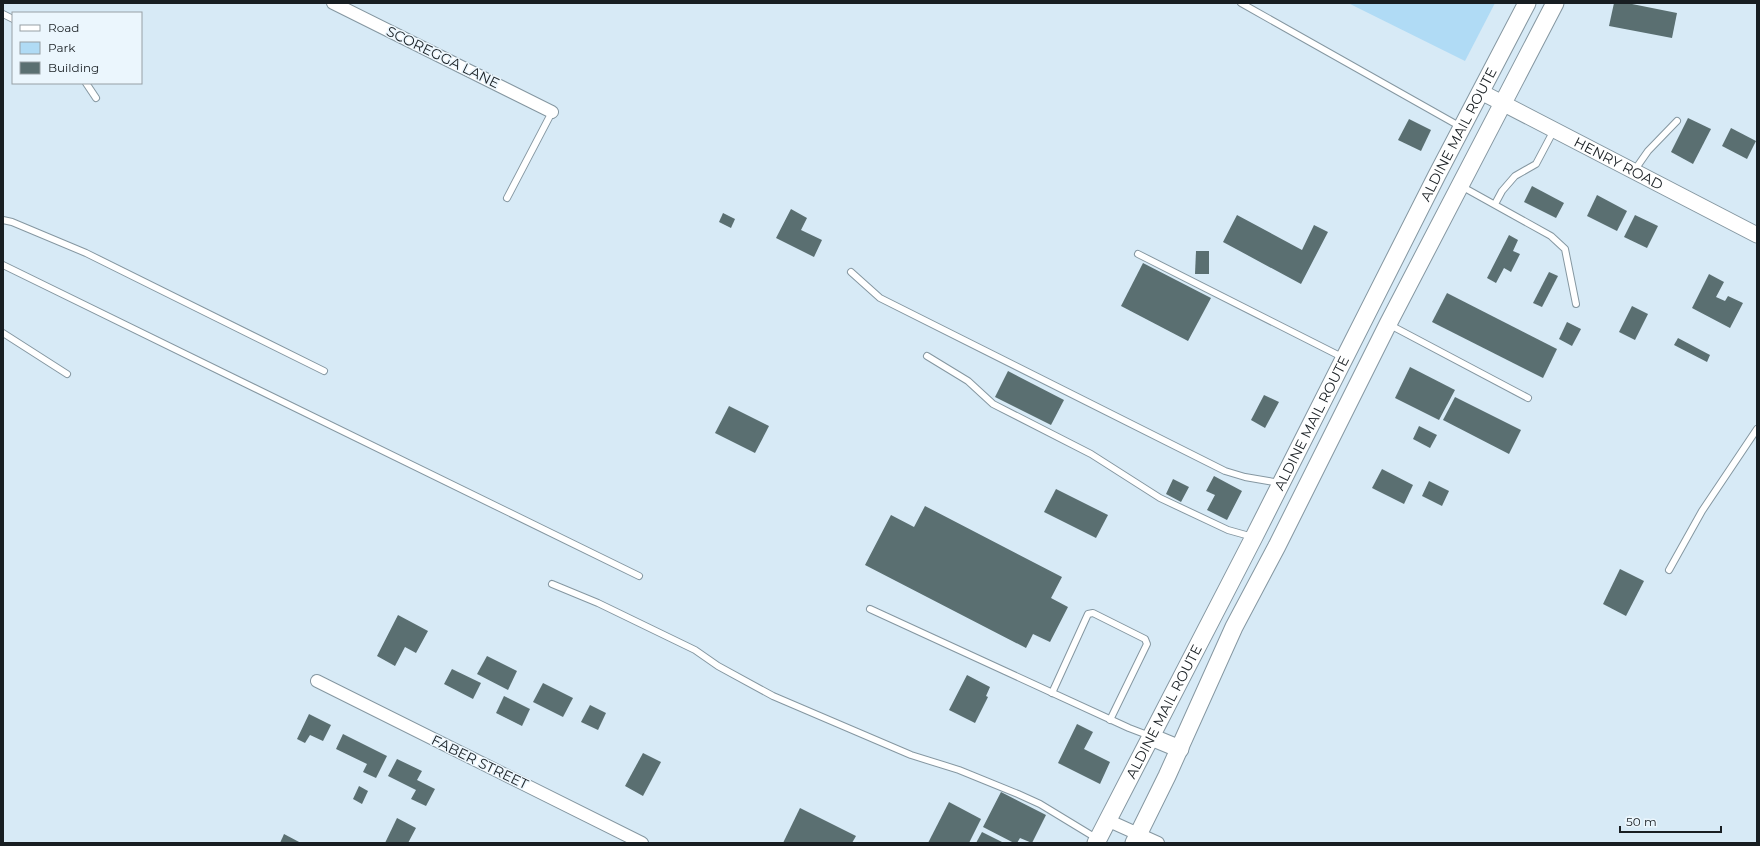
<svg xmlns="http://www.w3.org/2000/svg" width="1760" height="846" viewBox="0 0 1760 846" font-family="Montserrat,sans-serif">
	<rect width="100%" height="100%" fill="#d7eaf6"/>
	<path fill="#b0dbf5" d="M1348 3H1495L1465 61Z"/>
	<g fill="#5a6f71">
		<path d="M1614 3H1627L1677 13 1672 38 1609 26Z"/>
		<path d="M1688 118 1711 129 1693 164 1671 152Z"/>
		<path d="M1409 119 1431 130 1421 151 1398 140Z"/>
		<path d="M1731 128 1756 141 1747 159 1722 146Z"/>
		<path d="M1532 186 1564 203 1556 218 1524 202Z"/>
		<path d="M1597 195 1627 211 1617 231 1587 216Z"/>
		<path d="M791 209 807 218 801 230 822 240 814 257 776 238Z"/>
		<path d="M723 213 735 219 731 228 719 222Z"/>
		<path d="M1237 215 1302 250 1314 225 1328 232 1301 284 1223 242Z"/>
		<path d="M1635 215 1658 226 1647 248 1624 237Z"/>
		<path d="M1509 235 1518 240 1513 251 1520 254 1511 272 1504 268 1496 283 1487 278Z"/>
		<path d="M1196 251H1209V274H1195Z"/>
		<path d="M1143 263 1211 298 1188 341 1121 306Z"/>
		<path d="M1549 272 1558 276 1542 307 1533 303Z"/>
		<path d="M1709 274 1724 282 1716 297 1725 301 1728 296 1743 303 1730 328 1692 308Z"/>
		<path d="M1447 293 1557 349 1543 378 1432 322Z"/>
		<path d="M1632 306 1648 314 1635 340 1619 332Z"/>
		<path d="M1567 322 1581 329 1572 346 1559 339Z"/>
		<path d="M1678 338 1710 355 1707 362 1674 345Z"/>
		<path d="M1410 367 1455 390 1439 420 1395 398Z"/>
		<path d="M1008 371 1064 400 1051 425 995 397Z"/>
		<path d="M1264 395 1279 402 1265 428 1251 420Z"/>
		<path d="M1455 397 1521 430 1509 454 1443 420Z"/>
		<path d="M729 406 769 426 755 453 715 433Z"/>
		<path d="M1419 426 1437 435 1430 448 1413 439Z"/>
		<path d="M1382 469 1413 485 1404 504 1372 488Z"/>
		<path d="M1214 476 1242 491 1227 520 1207 510 1215 495 1206 491Z"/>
		<path d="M1173 479 1189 487 1181 502 1166 494Z"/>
		<path d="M1429 481 1449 491 1442 506 1422 496Z"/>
		<path d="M1056 489 1108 515 1096 538 1044 512Z"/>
		<path d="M925 506 1062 577 1051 598 1068 607 1050 642 1033 634 1026 648 865 565 891 515 914 527Z"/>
		<path d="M1620 569 1644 581 1626 616 1603 604Z"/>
		<path d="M398 615 428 631 416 653 405 647 395 666 377 656Z"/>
		<path d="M487 656 517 671 508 690 477 674Z"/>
		<path d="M452 669 481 683 473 699 444 684Z"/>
		<path d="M967 675 990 687 986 696 988 697 975 723 949 710Z"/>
		<path d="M543 683 573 698 563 717 533 702Z"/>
		<path d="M504 696 530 709 522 726 496 713Z"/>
		<path d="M590 705 606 713 598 730 581 722Z"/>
		<path d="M309 714 331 725 323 741 310 735 305 743 297 739Z"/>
		<path d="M1077 724 1093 732 1084 749 1110 762 1100 784 1058 763Z"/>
		<path d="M343 734 387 756 376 778 363 772 367 764 336 749Z"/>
		<path d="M643 753 661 762 643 796 625 786Z"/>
		<path d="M397 759 422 771 417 780 435 789 426 806 411 799 416 790 388 776Z"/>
		<path d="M359 786 368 791 362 804 353 799Z"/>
		<path d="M1001 792 1046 815 1032 843 1020 838 1017 843H1014L983 827Z"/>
		<path d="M949 802 981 819 969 843H928Z"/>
		<path d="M800 808 856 836 852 843H783Z"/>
		<path d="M397 818 416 828 408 843H385Z"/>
		<path d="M982 832 1004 843H976Z"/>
		<path d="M284 834 301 843H280Z"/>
	</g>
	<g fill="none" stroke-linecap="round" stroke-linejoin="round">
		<g stroke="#8597a1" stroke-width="8">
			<g id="service">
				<path d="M1241 3 1461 127"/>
				<path d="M3 14 13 19"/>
				<path d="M86 83 96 98"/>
				<path d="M1634 171 1648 151 1677 121"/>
				<path d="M1461 186 1551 236 1565 249 1576 304"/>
				<path d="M507 198 552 112"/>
				<path d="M1495 204 1502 191 1515 176 1536 164 1554 130"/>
				<path d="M3 220 12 222 86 253 324 371"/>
				<path d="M1138 254 1344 358"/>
				<path d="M3 265 639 576"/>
				<path d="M851 272 880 298 1225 471 1245 477 1280 483"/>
				<path d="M1390 325 1528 398"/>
				<path d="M3 333 67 374"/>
				<path d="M927 356 968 381 993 404 1091 454 1160 498 1228 530 1253 537"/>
				<path d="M1669 570 1702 511 1757 429"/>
				<path d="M552 584 598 603 695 650 718 666 773 696 911 755 959 770 1018 794 1040 804 1096 838"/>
				<path d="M870 609 1129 728 1150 736"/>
				<path d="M1052 693 1088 614 1093 613 1145 639 1147 644 1110 720"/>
			</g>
		</g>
		<g stroke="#8597a1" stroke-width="14">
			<g id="minor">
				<path d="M333 3 552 112"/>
				<path d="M317 681 642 843"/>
				<path d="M1107 820 1158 843"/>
			</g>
		</g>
		<g stroke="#8597a1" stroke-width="17">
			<g id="tertiary">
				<path id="s1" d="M1481 92 1757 235"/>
			</g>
		</g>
		<g stroke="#8597a1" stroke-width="19">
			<g id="secondary">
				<path d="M1151 737 1180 749"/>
				<path id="s2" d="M1096 843 1254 537 1437 175 1527 3"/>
				<path d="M1134 843 1167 776 1234 627 1277 546 1388 324 1555 3"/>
			</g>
		</g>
		<use href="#service" stroke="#fff" stroke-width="6"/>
		<use href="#minor" stroke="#fff" stroke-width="12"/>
		<use href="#tertiary" stroke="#fff" stroke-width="15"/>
		<use href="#secondary" stroke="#fff" stroke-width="17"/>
	</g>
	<g text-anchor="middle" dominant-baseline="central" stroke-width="3" stroke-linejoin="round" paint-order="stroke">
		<g font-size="14" fill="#181e22" stroke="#ebf6fd">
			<text transform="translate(443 57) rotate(26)">SCOREGGA LANE</text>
			<text stroke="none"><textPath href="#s2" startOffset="796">ALDINE MAIL ROUTE</textPath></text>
			<text stroke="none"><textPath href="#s1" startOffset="155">HENRY ROAD</textPath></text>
			<text stroke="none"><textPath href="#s2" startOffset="472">ALDINE MAIL ROUTE</textPath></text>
			<text stroke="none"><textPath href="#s2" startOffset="148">ALDINE MAIL ROUTE</textPath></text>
			<text transform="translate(480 762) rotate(26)">FABER STREET</text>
		</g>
	</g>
	<rect width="1760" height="846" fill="none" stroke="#181e22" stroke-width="8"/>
	<rect x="12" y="12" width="130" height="72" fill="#ebf6fd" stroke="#97a0a5"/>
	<rect x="20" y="25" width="20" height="6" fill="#ffffff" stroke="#97a0a5"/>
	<text x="48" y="32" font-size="12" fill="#181e22">Road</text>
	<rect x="20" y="42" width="20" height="12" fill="#b0dbf5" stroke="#97a0a5"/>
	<text x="48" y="52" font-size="12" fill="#181e22">Park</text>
	<rect x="20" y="62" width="20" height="12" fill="#5a6f71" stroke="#97a0a5"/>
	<text x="48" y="72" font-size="12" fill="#181e22">Building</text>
	<path d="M1620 826v6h101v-6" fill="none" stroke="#181e22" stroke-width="2"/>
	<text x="1626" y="826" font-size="12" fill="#181e22" stroke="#ebf6fd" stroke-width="3" paint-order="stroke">50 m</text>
</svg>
